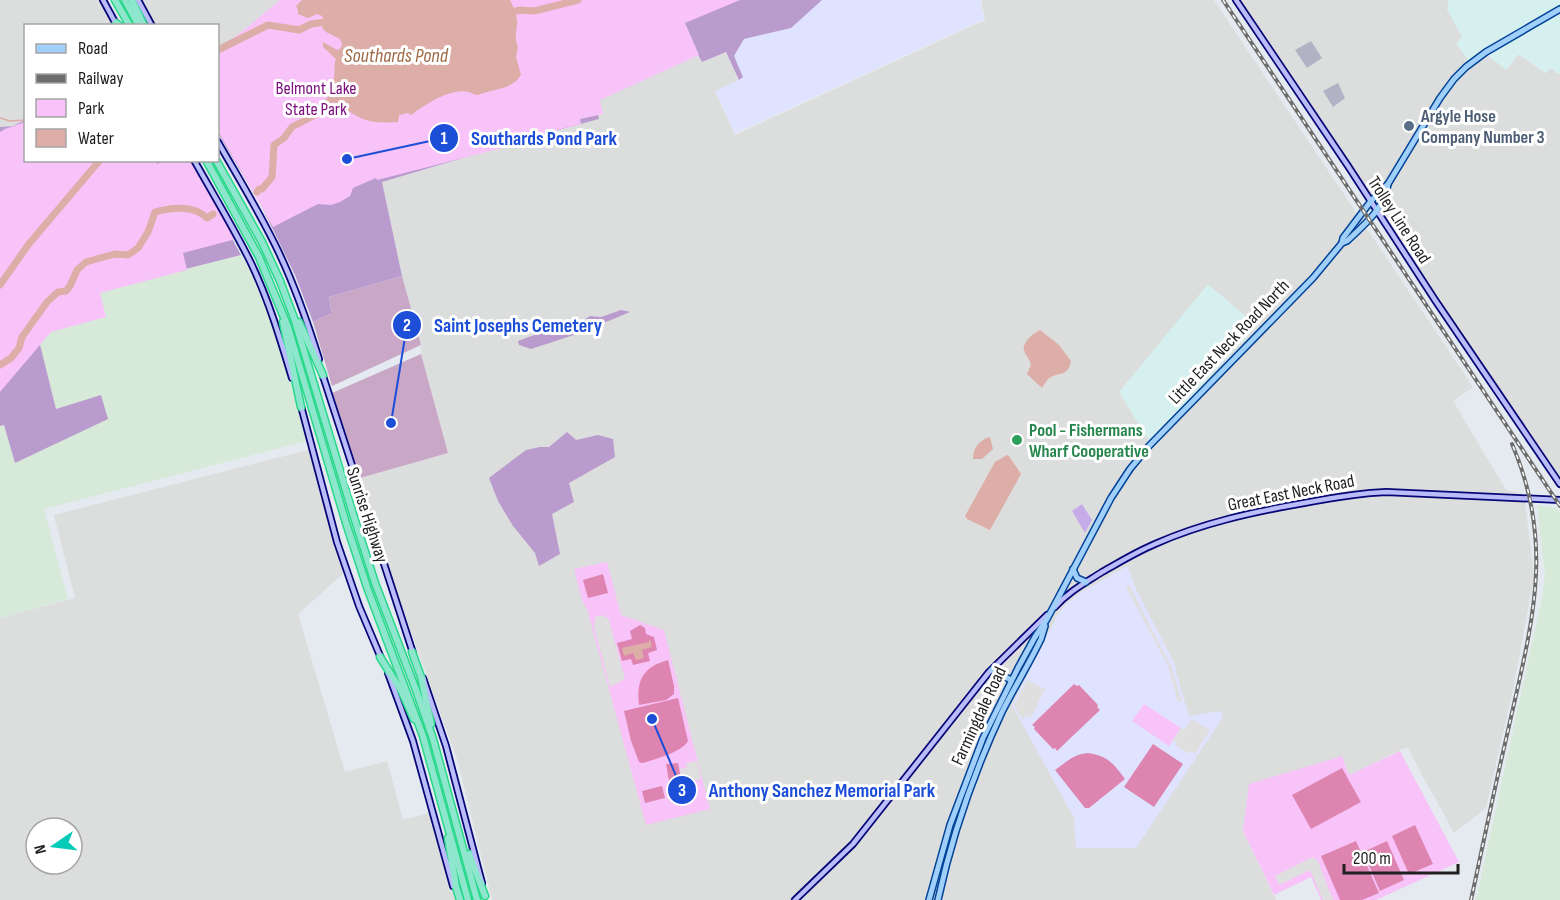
<svg xmlns="http://www.w3.org/2000/svg" width="1560" height="900" viewBox="0 0 1560 900" font-family="'Sofia Sans Condensed',sans-serif">
	<rect width="100%" height="100%" fill="#e5eaf0"/>
	<g fill="#dcdddd" fill-rule="evenodd">
		<path d="M0 0H103L117 25 26 26 25 120 13 126 0 127Z"/>
		<path d="M141 0H289L277 13 218 47V26L155 25Z"/>
		<path d="M981 0H1214L1473 387 1453 401 1506 490 1524 494 1534 576 1514 685 1486 808 1454 833 1407 747 1349 775 1342 756 1243 831 1276 900H492L458 762 398 596 360 478 448 453 421 354V345L402 276 381 182 598 119 595 100 699 55 702 62 726 52 739 80 715 91 735 135 985 20Z"/>
		<path d="M1240 0H1449L1447 9 1463 38 1456 43 1487 55 1518 54 1545 73 1551 68 1558 74 1560 72V481L1264 38Z"/>
		<path d="M308 450 345 572 298 614 345 772 387 761 403 820 433 812 457 900H0V618L75 598 54 515ZM36 828H72V864H36Z"/>
	</g>
	<g fill="#d5f0ee">
		<path d="M1449 0H1560V72L1558 74 1551 68 1546 73 1519 54 1506 70 1487 55 1472 66 1456 43 1462 37 1447 9Z"/>
		<path d="M1208 284 1257 326 1149 441 1119 392Z"/>
	</g>
	<g fill="#d7e9d9">
		<path d="M241 255 270 305 307 441 44 509 68 599 0 618V426L4 425 15 463 56 409 31 308Z"/>
		<path d="M1537 505 1557 508 1560 513V900H1476L1542 597 1545 576Z"/>
	</g>
	<g fill="#e0e3ff">
		<path d="M740 0H980L984 19 735 133 715 91 739 80 726 52 702 62 684 23Z"/>
		<path d="M1127 566 1137 591 1177 669H1175L1189 716 1221 711 1223 717 1136 848H1076L1074 818 1012 705 1057 616 1066 604 1080 593Z"/>
	</g>
	<g fill="#b1b3c4">
		<path d="M1311 41 1322 58 1307 68 1295 50Z"/>
		<path d="M1338 83 1345 98 1333 107 1323 91Z"/>
	</g>
	<path fill="#c5ace9" d="M1082 504 1092 520 1085 533 1072 511Z"/>
	<g fill="#ba9bce">
		<path d="M510 0H822L791 28 744 39 734 56 743 77 739 80 726 52 702 62 698 55 595 99 599 119 540 135 382 182 402 276 329 297 332 313 313 322 295 275 261 205 218 133V47L277 13Z"/>
		<path d="M25 120 26 160 190 161 241 255 31 308 56 409 101 395 108 419 15 463 4 425 0 426V127L13 126Z"/>
		<path d="M621 310 630 312 580 333 531 349 519 345 518 341 545 331 560 332 570 329 590 316 601 317Z"/>
		<path d="M567 432 576 440 598 435 613 439 615 457 569 483 574 502 552 514 560 554 539 566 535 553 513 526 498 501 489 478 526 450 540 447H549Z"/>
	</g>
	<g fill="#c8a7c7">
		<path d="M402 276 421 345 332 386 313 322 332 313 329 297Z"/>
		<path d="M421 354 448 453 360 478 332 393Z"/>
	</g>
	<g fill="#f8c3f9">
		<path d="M280 0H740L685 23 699 55 600 100 603 114 580 119 581 124 537 135V139L377 180 376 178 353 188 350 196 340 202 331 205 318 204 273 227 218 131V49L244 30Z"/>
		<path d="M25 122 26 160H155L157 164 164 161H190L236 239 183 253 187 270 100 293 106 317 51 332 0 392V132L5 129Z"/>
		<path d="M607 562 621 615 664 630 710 809 646 825 587 609 582 600 574 569Z"/>
		<path d="M1144 704 1181 728 1169 746 1132 721Z"/>
		<path d="M1400 751 1459 862 1376 900H1321L1311 877 1274 895 1243 831 1249 784 1342 756 1349 775Z"/>
	</g>
	<g fill="#dd85b0">
		<path d="M603 574 608 593 588 598 583 580Z"/>
		<path d="M640 625 645 628 646 634 654 637 657 650 648 653 650 661 633 665 631 659 622 661 617 643 632 639 630 631Z"/>
		<path d="M668 660 674 686V694L666 700 639 705C636 680 643 667 668 660Z"/>
		<path d="M1074 684 1077 686 1079 685 1098 705 1097 707 1100 710 1057 751 1055 748 1053 749 1034 729 1035 727 1032 725Z"/>
		<path d="M678 698 688 741C682 752 654 760 642 763L639 762 631 741 624 711Z"/>
		<path d="M1153 744 1183 764 1154 807 1124 787Z"/>
		<path d="M1088 753C1108 756 1113 763 1125 779L1089 808H1085L1055 770C1066 762 1074 754 1088 753Z"/>
		<path d="M678 763 682 783 670 787 666 764Z"/>
		<path d="M1342 768 1361 802 1311 829 1292 795Z"/>
		<path d="M662 786 665 798 645 803 642 791Z"/>
		<path d="M1415 825 1433 864 1409 874 1392 836Z"/>
		<path d="M1356 841 1379 893 1362 900H1340L1321 856Z"/>
		<path d="M1387 841 1404 880 1380 891 1363 852Z"/>
	</g>
	<g fill="#dfdfdf">
		<path d="M1129 585 1171 666 1182 701 1178 702 1168 666 1126 587Z"/>
		<path d="M604 615 605 618 608 617 625 679 610 687 593 623 596 622 594 617Z"/>
		<path d="M1027 680 1045 689 1031 718 1026 715 1024 719 1021 718 1014 705Z"/>
		<path d="M1192 719 1210 730 1195 754 1191 751 1189 754 1175 745 1177 742 1173 740 1181 728 1184 730Z"/>
		<path d="M697 761 701 779 682 783 680 769 687 768 686 763Z"/>
		<path d="M1313 857 1315 860 1317 859 1333 900H1323L1310 870 1279 885 1275 876Z"/>
	</g>
	<g fill="#ddada7">
		<path d="M302 0H510C513 6 516 13 517 20 518 30 513 37 518 46L516 57 521 75C512 90 493 89 478 95 475 95 472 93 469 92 451 87 424 105 411 115L408 113 399 115 398 122C376 123 366 123 347 110 342 112 338 113 334 109V103L328 96C329 91 332 87 333 81 336 73 333 67 336 59L323 47V42L337 50 341 48 342 44 340 39 326 32 322 28 325 22 322 16 317 14 308 18 298 14V10L296 6Z"/>
		<path d="M1040 330 1059 345 1071 361C1068 378 1058 371 1048 379 1046 381 1044 385 1042 388L1027 374 1031 365C1030 359 1024 353 1024 350 1022 342 1034 333 1040 330Z"/>
		<path d="M990 437 993 449 982 459H973C973 448 979 440 990 437Z"/>
		<path d="M1007 455 1009 456 1021 474 990 530 967 519 965 516 995 462Z"/>
		<path d="M649 640H650L652 647 642 650 644 658 636 660 633 653 624 656 622 648 649 642Z"/>
	</g>
	<g fill="none" stroke-linecap="round" stroke-linejoin="round">
		<path stroke="#ddada7" stroke-width="1.5" d="M0 118 10 121 26 120"/>
		<g stroke="#ddada7" stroke-width="7">
			<path d="M506 13 521 10 534 11 578 0"/>
			<path d="M218 50 268 25 299 30 311 24 325 22 333 24"/>
			<path d="M257 192 259 189H262L272 177 274 145 284 138 292 127 315 115 336 94"/>
			<path d="M0 285 28 245 100 160"/>
			<path d="M0 365 11 358 19 348 22 337 47 302 58 292 66 291 70 286 77 270 86 262 115 254 128 255 138 248 148 232 155 212C172 207 194 205 207 218L213 214"/>
		</g>
		<g stroke="#070676" stroke-width="8">
			<g id="secondary">
				<path d="M103 0 116 24"/>
				<path d="M138 0 152 26"/>
				<path d="M1236 0 1348 166 1435 300 1560 484"/>
				<path d="M218 142C239 179 262 216 280 255 296 289 308 324 319 359"/>
				<path d="M194 160C213 194 233 227 250 261 268 298 280 338 292 378"/>
				<path d="M322 373 413 653"/>
				<path d="M301 406 337 542 359 606 381 658"/>
				<path d="M1055 607C1068 592 1085 583 1102 572 1120 562 1136 552 1155 544 1202 523 1253 512 1304 503 1331 498 1358 493 1386 492L1560 500"/>
				<path d="M388 673 413 741 453 886"/>
				<path d="M423 678 446 746 482 883"/>
				<path d="M795 900 853 844 989 672 1047 615"/>
			</g>
		</g>
		<g stroke="#024398" stroke-width="8">
			<g id="primary">
				<path d="M1342 243 1347 241C1364 225 1385 208 1388 184"/>
				<path d="M1073 569 1077 578 1086 582"/>
				<path d="M992 670 1011 680"/>
				<path d="M929 900 950 825 983 738 1018 668 1035 637 1047 619 1111 498 1130 469 1149 446 1313 278 1342 243 1343 238 1371 201 1388 184 1440 98 1454 79 1466 67 1486 52 1560 9"/>
				<path d="M938 900C952 835 974 772 1002 712 1014 688 1029 664 1041 639L1045 626"/>
			</g>
		</g>
		<g stroke="#28d88a" stroke-width="9">
			<g id="motorway">
				<path d="M115 0 130 26"/>
				<path d="M125 0 139 26"/>
				<path d="M132 0 144 26"/>
				<path d="M116 23 120 26"/>
				<path d="M206 160 259 257 288 327 346 523 368 590 423 736 468 900"/>
				<path d="M216 160 262 242 280 281 294 318 353 514 375 583 416 690 433 739 477 900"/>
				<path d="M283 322 301 407"/>
				<path d="M299 322 323 375"/>
				<path d="M412 652 421 677 431 724"/>
				<path d="M380 657 402 692 414 719"/>
				<path d="M448 838 456 887 460 900"/>
				<path d="M469 854 485 896"/>
			</g>
		</g>
		<use href="#secondary" stroke="#babdf9" stroke-width="4.5"/>
		<use href="#primary" stroke="#a0d0fa" stroke-width="5"/>
		<use href="#motorway" stroke="#8ee6cd" stroke-width="6"/>
		<g stroke="#6d6d6d" stroke-width="4">
			<g id="rail">
				<path d="M1223 0 1560 506"/>
				<path d="M1471 900C1483 845 1494 790 1507 735 1530 630 1557 548 1512 444"/>
			</g>
		</g>
		<use href="#rail" stroke="#fff" stroke-width="1.5" stroke-dasharray="4.5" stroke-linecap="butt"/>
	</g>
	<circle fill="#5c6f8a" stroke="#fff" stroke-width="2" cx="1409" cy="126" r="6"/>
	<circle fill="#2e9e5b" stroke="#fff" stroke-width="2" cx="1017" cy="440" r="6"/>
	<g text-anchor="middle" dominant-baseline="central" stroke-width="6" stroke-linejoin="round" paint-order="stroke">
		<g font-size="18" fill="#7b0d7d" stroke="#fff">
			<text x="316" y="88">Belmont Lake<tspan x="316" dy="21">State Park</tspan></text>
		</g>
		<g font-size="18" font-weight="bold" fill="#4e5e75" stroke="#fff" text-anchor="start">
			<text x="1421" y="116">Argyle Hose<tspan x="1421" dy="21">Company Number 3</tspan></text>
		</g>
		<g font-size="18" fill="#1f1f1f" stroke="#fff">
			<text transform="translate(1399 220) rotate(57)">Trolley Line Road</text>
			<text transform="translate(1229 342) rotate(-46)">Little East Neck Road North</text>
			<text transform="translate(1291 493) rotate(-11)">Great East Neck Road</text>
			<text transform="translate(367 515) rotate(72)">Sunrise Highway</text>
			<text transform="translate(979 716) rotate(-65)">Farmingdale Road</text>
		</g>
		<g font-size="18" font-weight="bold" fill="#27864d" stroke="#fff" text-anchor="start">
			<text x="1029" y="430">Pool - Fishermans<tspan x="1029" dy="21">Wharf Cooperative</tspan></text>
		</g>
		<g font-size="20" font-style="italic" fill="#9e6946" stroke="#fff">
			<text x="396" y="56">Southards Pond</text>
		</g>
	</g>
	<path fill="none" stroke="#1d4ed8" stroke-width="2" d="M347 159L444 138M391 423L407 325M652 719L682 790"/>
	<g fill="#1d4ed8" stroke="#fff" stroke-width="2">
		<circle cx="347" cy="159" r="6"/>
		<circle cx="391" cy="423" r="6"/>
		<circle cx="652" cy="719" r="6"/>
		<circle cx="444" cy="138" r="15"/>
		<circle cx="407" cy="325" r="15"/>
		<circle cx="682" cy="790" r="15"/>
	</g>
	<g font-size="18" text-anchor="middle" font-weight="bold" fill="#fff">
		<text x="444" y="144">1</text>
		<text x="407" y="331">2</text>
		<text x="682" y="796">3</text>
	</g>
	<g font-size="20" text-anchor="middle" font-weight="bold" fill="#1d4ed8" stroke="#fff" stroke-width="6" stroke-linejoin="round" paint-order="stroke">
		<text x="544" y="145">Southards Pond Park</text>
		<text x="518" y="332">Saint Josephs Cemetery</text>
		<text x="822" y="797">Anthony Sanchez Memorial Park</text>
	</g>
	<rect x="24" y="24" width="195" height="138" fill="#ffffff" stroke="#a5a5a5" stroke-width="1.5"/>
	<rect x="36" y="44" width="30" height="9" fill="#a0d0fa" stroke="#a5a5a5" stroke-width="1.5"/>
	<text x="78" y="54" font-size="18" fill="#1f1f1f">Road</text>
	<rect x="36" y="74" width="30" height="9" fill="#6d6d6d" stroke="#a5a5a5" stroke-width="1.5"/>
	<text x="78" y="84" font-size="18" fill="#1f1f1f">Railway</text>
	<rect x="36" y="99" width="30" height="18" fill="#f8c3f9" stroke="#a5a5a5" stroke-width="1.5"/>
	<text x="78" y="114" font-size="18" fill="#1f1f1f">Park</text>
	<rect x="36" y="129" width="30" height="18" fill="#ddada7" stroke="#a5a5a5" stroke-width="1.5"/>
	<text x="78" y="144" font-size="18" fill="#1f1f1f">Water</text>
	<g transform="translate(54 846) rotate(256)"><circle r="28" fill="#ffffff" stroke="#a5a5a5" stroke-width="1.5"/>
	<path d="M0-4.5L10 22L0 15L-10 22Z" fill="#03cbb7"/>
	<text y="-9" font-size="16" font-weight="bold" text-anchor="middle" fill="#1f1f1f">N</text>
	</g>
	<path d="M1344 864v9h114v-9" fill="none" stroke="#1f1f1f" stroke-width="3"/>
	<text x="1353" y="864" font-size="18" fill="#1f1f1f" stroke="#ffffff" stroke-width="4.5" paint-order="stroke">200 m</text>
</svg>
